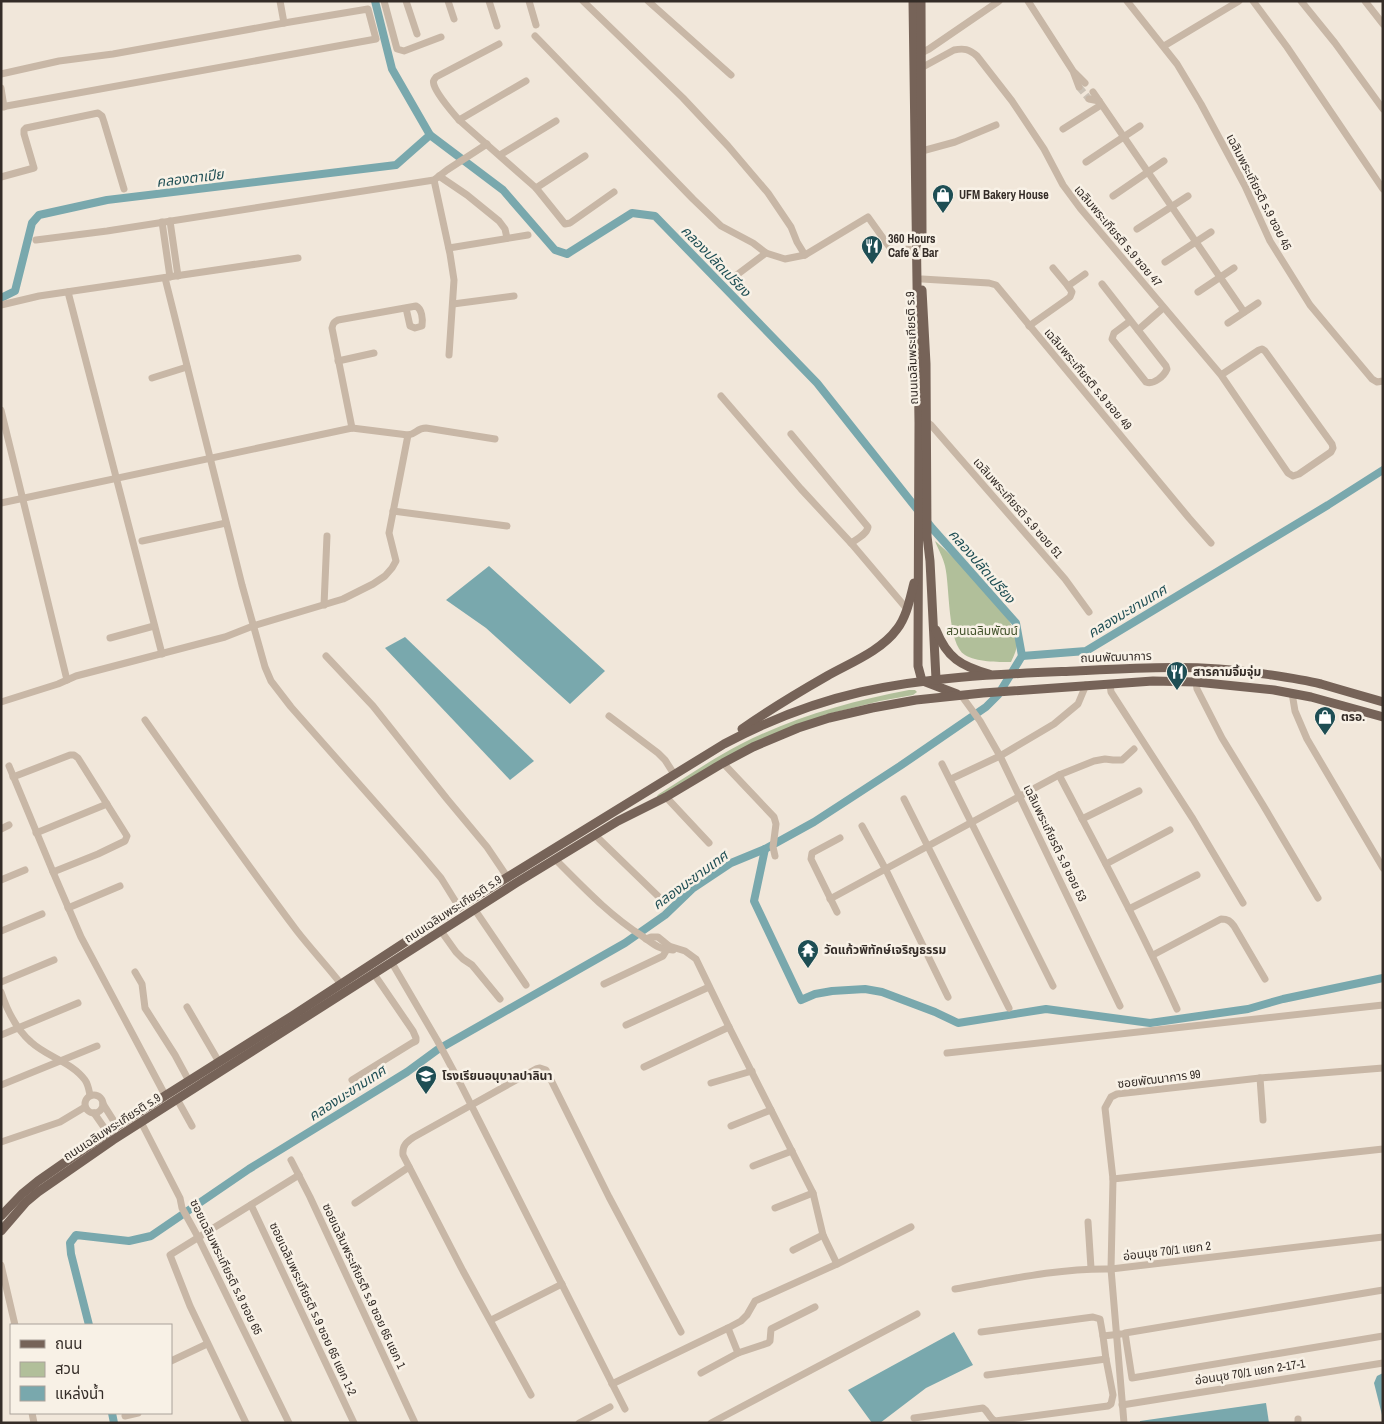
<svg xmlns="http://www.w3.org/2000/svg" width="1384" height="1424" viewBox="0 0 1384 1424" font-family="'Archivo Narrow','Noto Sans Thai',sans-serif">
	<rect width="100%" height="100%" fill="#f1e7da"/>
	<g fill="#b1bf9a">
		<path d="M935 541C954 557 1016 616 1017 640 1018 647 1014 656 1011 662 998 662 976 662 965 655 947 644 950 586 945 566 943 557 938 549 935 541Z"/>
		<path d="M909 690H915L917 692 913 695 880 701 824 715 657 798V796L659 794C686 777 712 759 741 744 794 717 851 701 909 690Z"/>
	</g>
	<g fill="#79a8ad">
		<path d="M489 566 605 671 570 704 486 628 446 600Z"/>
		<path d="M405 637 534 761 510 780 385 648Z"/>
		<path d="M954 1332 973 1365 926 1388 880 1423H872L848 1390Z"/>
		<path d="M1383 1373V1419L1374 1383 1377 1376Z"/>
		<path d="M1266 1403 1269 1423H1140V1421Z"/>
	</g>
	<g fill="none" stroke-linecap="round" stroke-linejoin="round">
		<g stroke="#79a8ad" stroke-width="8">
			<path d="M375 1 392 69 430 135 503 190 555 250 567 254 632 213 655 216 817 383 932 528 1016 623 1022 656"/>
			<path d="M1 298 15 291 32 223 39 215 107 200 396 165 430 135"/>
			<path d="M1022 656 1086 651 1328 505 1383 470"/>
			<path d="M765 849 754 901 801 1000 815 994 832 991 865 989 882 992 935 1012 958 1023 1046 1009 1150 1023 1248 1009 1283 999 1383 978"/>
			<path d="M89 1325 71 1254 70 1243 76 1235 129 1241 151 1236 249 1169 407 1072 437 1050 625 943 665 915 692 889 731 863 765 849 814 822 900 766 986 707 998 695 1022 656"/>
			<path d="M112 1413 114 1423"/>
		</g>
		<path stroke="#cbc2b6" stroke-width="7" stroke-dasharray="7 3.5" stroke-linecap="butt" d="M1079 87 1089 99"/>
		<g stroke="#c8b7a6" stroke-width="7">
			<path d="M280 1 284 23"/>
			<path d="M384 1 397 49 404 51 441 37"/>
			<path d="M406 1 417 34"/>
			<path d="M448 1 454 19"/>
			<path d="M489 1 497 26"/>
			<path d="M529 1 536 25"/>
			<path d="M583 1 683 98 728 146 768 193 791 227 797 242 805 255"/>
			<path d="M648 1 731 75"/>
			<path d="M1028 1 1073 71 1079 87"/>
			<path d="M1127 1 1177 64 1201 104 1245 186 1270 241 1310 305 1372 379 1377 382 1383 381"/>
			<path d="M1253 1 1287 47 1383 189"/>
			<path d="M1301 1 1335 43 1383 109"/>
			<path d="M1365 1 1383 24"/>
			<path d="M535 36 693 199 721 226 753 243 766 253 785 259 805 255 868 217 893 252H897L907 249 916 251"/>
			<path d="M499 44 436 77C433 81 433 81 434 85 437 94 452 112 459 120L536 188 565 224 570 223 614 192"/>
			<path d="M1164 46 1239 1"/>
			<path d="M921 53 929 49 999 1"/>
			<path d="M921 68 954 50C964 48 969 49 977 56L1012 101 1044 149 1063 185 1080 208 1221 375 1288 473 1293 476 1299 474 1331 452 1333 448 1332 444 1265 351 1262 349 1259 350 1221 375"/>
			<path d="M1075 73 1085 83"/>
			<path d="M1 74 59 61 113 54 284 23 368 9 376 39 1 107"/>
			<path d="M1 88 4 107"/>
			<path d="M1093 92 1244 312"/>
			<path d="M1089 99 1099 101"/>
			<path d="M459 120 526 81"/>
			<path d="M1063 129 1101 105"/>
			<path d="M922 151 955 142 996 125"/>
			<path d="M500 155 556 121"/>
			<path d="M1086 162 1140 126"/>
			<path d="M439 176 467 195 499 221 505 229 507 238"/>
			<path d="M1 177 34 168 24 134V130L26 128 98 113 102 116 104 122 124 189"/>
			<path d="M434 180 450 254 454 280 449 355"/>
			<path d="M536 188 585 156"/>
			<path d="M1113 196 1164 161"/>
			<path d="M170 221 178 276"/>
			<path d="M162 222 170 277"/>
			<path d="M1137 229 1188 196"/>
			<path d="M36 240 107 231 434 180 447 170 487 144"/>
			<path d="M449 248 528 235"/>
			<path d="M1165 262 1211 232"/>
			<path d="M1053 268 1068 286"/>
			<path d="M734 277 766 253"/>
			<path d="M165 278 242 585 265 667 271 681 291 707 420 853 441 878 459 907"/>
			<path d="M922 279 989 283 996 285 1189 518 1211 543"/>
			<path d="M1102 284 1166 366 1167 369C1164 376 1154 385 1146 382L1112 339 1114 333 1130 321"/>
			<path d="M68 292 162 654"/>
			<path d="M1198 292 1234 268"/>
			<path d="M453 304 514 296"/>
			<path d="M1 305 39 296 298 258"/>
			<path d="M1228 323 1258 303"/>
			<path d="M1029 326 1070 297 1072 292 1068 286 1085 274"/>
			<path d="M1138 330 1163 308"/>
			<path d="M338 361 374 353"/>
			<path d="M152 378 187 367"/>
			<path d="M721 396 801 489 851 543 907 609"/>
			<path d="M1 410 67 680"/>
			<path d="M927 422 931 425 1065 579 1089 612"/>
			<path d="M352 428 332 328C333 323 334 322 338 320L416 306C422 309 423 319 422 326L415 328 410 326 406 308"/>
			<path d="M791 434 868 527C867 534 857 539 851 543"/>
			<path d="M1 503 352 428 408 435C416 434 417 428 426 428L495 439"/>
			<path d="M393 511 507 526"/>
			<path d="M142 541 226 523"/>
			<path d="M324 605 327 536"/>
			<path d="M110 638 154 626"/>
			<path d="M326 656 373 706 447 799 487 847 508 878"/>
			<path d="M1196 682 1197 689 1222 738 1263 805 1318 898"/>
			<path d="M1110 684 1111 692 1193 819 1243 903"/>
			<path d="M1292 693 1295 711 1307 739 1383 868"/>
			<path d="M961 695 980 721 1000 756 1120 1006"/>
			<path d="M1 702 58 684 76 676 225 637 253 626 343 599 373 584 385 576 392 568 396 561 389 533 408 435"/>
			<path d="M609 716 658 753 665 760 674 774"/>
			<path d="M145 720C195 791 245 862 297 931 311 949 327 966 341 984"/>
			<path d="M723 763 774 817 776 824 773 847 775 856"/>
			<path d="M942 764 1053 986"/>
			<path d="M9 766 53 872 81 937 165 1095"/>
			<path d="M1059 775C1100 853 1141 929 1177 1009"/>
			<path d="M13 777 70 755H74L78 758 127 836 125 841 123 842 98 854 53 872"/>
			<path d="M951 779 1000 756 1054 724 1078 704 1086 685"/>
			<path d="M666 797 709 843"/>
			<path d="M904 799 1009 1008"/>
			<path d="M1082 819 1139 791"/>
			<path d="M862 826 886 870 948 997"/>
			<path d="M1 829 9 825"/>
			<path d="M36 833 107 804"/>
			<path d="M595 835 660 898"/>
			<path d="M555 859C583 887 609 915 642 936 654 944 657 949 673 950"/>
			<path d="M1106 864 1170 830"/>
			<path d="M1 880 25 870"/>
			<path d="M830 899 1059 775 1094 761 1105 759 1113 760H1122L1134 749"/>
			<path d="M68 908 120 886"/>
			<path d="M1129 909 1197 875"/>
			<path d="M475 910 526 985"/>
			<path d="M837 912 811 859 812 853 840 838"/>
			<path d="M1 931 42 914"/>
			<path d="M441 931 456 952 463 959 472 965 500 999"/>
			<path d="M646 939 651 937H658L669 946 685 951 696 959 729 1027 813 1193 823 1235 837 1264"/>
			<path d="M1153 955 1221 919C1228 919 1230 921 1234 926L1265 979"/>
			<path d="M392 963 437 1040 460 1083 625 1409"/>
			<path d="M135 972 142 984 145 1008 175 1055 189 1081"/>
			<path d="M1 982 54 960"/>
			<path d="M604 984 663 956 669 946"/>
			<path d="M1 992C7 1010 16 1029 31 1042 47 1057 72 1062 85 1080 88 1084 89 1090 90 1095"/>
			<path d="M187 1007 219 1062"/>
			<path d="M626 1025 709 987"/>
			<path d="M1 1035 78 1003"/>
			<path d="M947 1053 1383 1005"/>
			<path d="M644 1067 729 1027"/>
			<path d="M1260 1078 1263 1120"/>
			<path d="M352 1080 412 1043 416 1041V1038L413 1031 374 974"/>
			<path d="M711 1083 752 1071"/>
			<path d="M1 1085 97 1046"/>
			<circle cx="94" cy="1104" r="9"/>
			<path d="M177 1099 192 1126"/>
			<path d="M103 1104 117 1126"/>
			<path d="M94 1113 108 1133"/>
			<path d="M141 1122 180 1198 182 1208 198 1237 289 1423"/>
			<path d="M731 1126 771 1110"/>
			<path d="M1 1142 60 1122 85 1107"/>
			<path d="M291 1160 310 1197 415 1423"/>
			<path d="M753 1166 792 1151"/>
			<path d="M1113 1179 1383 1149"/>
			<path d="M355 1203 409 1167"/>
			<path d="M251 1205 354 1423"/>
			<path d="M775 1208 813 1193"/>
			<path d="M1088 1222 1091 1268"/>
			<path d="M793 1250 823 1235"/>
			<path d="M1 1265 15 1325"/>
			<path d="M955 1289C1006 1280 1059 1268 1111 1269L1383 1237"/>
			<path d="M1383 1290 1125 1333 1132 1378 1383 1336"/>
			<path d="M491 1320 562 1284"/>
			<path d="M728 1328 738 1353"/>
			<path d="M981 1332 1093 1317 1100 1319 1103 1336"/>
			<path d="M171 1361 207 1344"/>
			<path d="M701 1373 738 1353 768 1343 770 1341 771 1329 815 1307"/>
			<path d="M987 1375 1106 1359"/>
			<path d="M612 1384 728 1328 741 1321 747 1315 755 1301 837 1264 911 1227"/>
			<path d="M531 1395 463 1271 403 1155C402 1145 407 1142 414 1137L536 1069 540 1068 546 1070 609 1197 681 1332"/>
			<path d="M1122 1405 1383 1363"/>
			<path d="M32 1413 34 1423"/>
			<path d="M125 1416 138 1413"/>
			<path d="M914 1418 983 1408C988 1411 989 1418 995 1421L1108 1406 1111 1404 1113 1395 1106 1359 1103 1336 1121 1334"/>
			<path d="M1298 1419V1423"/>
			<path d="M246 1423 190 1306 170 1255 299 1175"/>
			<path d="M579 1423 610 1407"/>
			<path d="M711 1423 917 1314"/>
			<path d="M1124 1423 1111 1269 1113 1179 1105 1108 1111 1097 1117 1094 1260 1078 1383 1068"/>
		</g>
		<g stroke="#766358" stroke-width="9">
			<path d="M913 1 919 423 918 653V666L922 681"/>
			<path d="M921 1 922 235"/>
			<path d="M922 290 926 364 927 536 930 561 936 679"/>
			<path d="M936 630C947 658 961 666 989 674"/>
			<path d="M923 681 957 694"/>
			<path d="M742 729C769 710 799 692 827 676 850 663 881 651 897 629 907 616 910 598 914 583"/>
			<path d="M1 1216 22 1194 38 1181 117 1126 292 1016 459 907 724 744C767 721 813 703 861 692 932 676 1004 674 1076 671 1135 668 1199 664 1258 673 1278 676 1300 679 1321 684 1342 690 1362 696 1383 702"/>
			<path d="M1 1231 26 1202 38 1192 113 1140 516 883 618 821 666 797 723 763 753 747 798 728 829 718 872 708 916 700 983 693 1153 681 1196 682 1274 690 1311 697 1383 717"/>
		</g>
	</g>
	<defs>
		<g id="shop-pin" transform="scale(1.125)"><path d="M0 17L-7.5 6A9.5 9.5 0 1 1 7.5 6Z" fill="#1e4e54" stroke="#f8f1e6"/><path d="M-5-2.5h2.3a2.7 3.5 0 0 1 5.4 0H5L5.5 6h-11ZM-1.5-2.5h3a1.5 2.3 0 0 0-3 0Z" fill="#fff"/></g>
		<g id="restaurant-pin" transform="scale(1.125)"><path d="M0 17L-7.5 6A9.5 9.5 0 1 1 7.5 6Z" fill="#1e4e54" stroke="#f8f1e6"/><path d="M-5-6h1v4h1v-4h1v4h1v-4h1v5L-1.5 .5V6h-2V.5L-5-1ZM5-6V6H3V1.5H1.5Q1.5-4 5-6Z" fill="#fff"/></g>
		<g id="temple-pin" transform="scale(1.125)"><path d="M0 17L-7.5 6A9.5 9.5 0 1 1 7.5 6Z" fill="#1e4e54" stroke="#f8f1e6"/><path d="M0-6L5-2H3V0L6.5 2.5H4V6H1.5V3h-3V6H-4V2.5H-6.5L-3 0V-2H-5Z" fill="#fff"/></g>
		<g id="school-pin" transform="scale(1.125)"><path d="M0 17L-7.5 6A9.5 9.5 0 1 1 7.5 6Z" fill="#1e4e54" stroke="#f8f1e6"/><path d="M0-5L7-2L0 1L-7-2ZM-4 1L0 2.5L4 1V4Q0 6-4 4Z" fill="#fff"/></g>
	</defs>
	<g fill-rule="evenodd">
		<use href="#shop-pin" x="943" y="195"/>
		<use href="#restaurant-pin" x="872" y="246"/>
		<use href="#restaurant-pin" x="1177" y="672"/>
		<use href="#shop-pin" x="1325" y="717"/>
		<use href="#temple-pin" x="808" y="950"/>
		<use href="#school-pin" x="426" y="1076"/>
	</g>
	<g text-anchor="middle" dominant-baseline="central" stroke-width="5" stroke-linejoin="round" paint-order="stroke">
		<g font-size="12" fill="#342c27" stroke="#f8f1e6">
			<text transform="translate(1259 192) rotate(63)">เฉลิมพระเกียรติ ร.9 ซอย 45</text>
			<text transform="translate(1118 236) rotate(50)">เฉลิมพระเกียรติ ร.9 ซอย 47</text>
			<text transform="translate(912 348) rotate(-92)">ถนนเฉลิมพระเกียรติ ร.9</text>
			<text transform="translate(1088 379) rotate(50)">เฉลิมพระเกียรติ ร.9 ซอย 49</text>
			<text transform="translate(1018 508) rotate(49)">เฉลิมพระเกียรติ ร.9 ซอย 51</text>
			<text transform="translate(1116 657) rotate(-2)">ถนนพัฒนาการ</text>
			<text transform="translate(1055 843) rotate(64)">เฉลิมพระเกียรติ ร.9 ซอย 53</text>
			<text transform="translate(453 909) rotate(-33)">ถนนเฉลิมพระเกียรติ ร.9</text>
			<text transform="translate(1159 1079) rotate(-7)">ซอยพัฒนาการ 99</text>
			<text transform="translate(112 1127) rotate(-33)">ถนนเฉลิมพระเกียรติ ร.9</text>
			<text transform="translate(1167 1251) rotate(-7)">อ่อนนุช 70/1 แยก 2</text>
			<text transform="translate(226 1267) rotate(64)">ซอยเฉลิมพระเกียรติ ร.9 ซอย 65</text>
			<text transform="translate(364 1286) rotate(65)">ซอยเฉลิมพระเกียรติ ร.9 ซอย 65 แยก 1</text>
			<text transform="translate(313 1309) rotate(65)">ซอยเฉลิมพระเกียรติ ร.9 ซอย 65 แยก 1-2</text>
			<text transform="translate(1250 1372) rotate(-9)">อ่อนนุช 70/1 แยก 2-17-1</text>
		</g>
		<g font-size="12" font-weight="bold" fill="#342c27" stroke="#f8f1e6" text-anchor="start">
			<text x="959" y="195">UFM Bakery House</text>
			<text x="888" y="239">360 Hours<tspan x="888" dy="14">Cafe &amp; Bar</tspan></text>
			<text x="1193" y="672">สารคามจิ้มจุ่ม</text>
			<text x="1341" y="717">ตรอ.</text>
			<text x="824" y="950">วัดแก้วพิทักษ์เจริญธรรม</text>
			<text x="442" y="1076">โรงเรียนอนุบาลปาลินา</text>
		</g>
		<g font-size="12" fill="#42522b" stroke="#f8f1e6">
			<text x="982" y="631">สวนเฉลิมพัฒน์</text>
		</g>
		<g font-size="14" font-style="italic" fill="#1e4e54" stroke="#f8f1e6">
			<text transform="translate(190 178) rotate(-7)">คลองตาเปีย</text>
			<text transform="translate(716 261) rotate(46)">คลองปลัดเปรียง</text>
			<text transform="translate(982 566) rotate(49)">คลองปลัดเปรียง</text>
			<text transform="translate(1127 611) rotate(-31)">คลองมะขามเทศ</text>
			<text transform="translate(690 880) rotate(-36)">คลองมะขามเทศ</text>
			<text transform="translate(347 1093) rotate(-33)">คลองมะขามเทศ</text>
		</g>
	</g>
	<rect width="1384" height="1424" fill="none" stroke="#342c27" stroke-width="5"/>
	<rect x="10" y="1324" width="162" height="90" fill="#f8f1e6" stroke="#aaa29a"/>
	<rect x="20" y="1340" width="25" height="8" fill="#766358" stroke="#aaa29a"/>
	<text x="55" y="1349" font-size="15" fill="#342c27">ถนน</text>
	<rect x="20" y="1362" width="25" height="15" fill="#b1bf9a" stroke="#aaa29a"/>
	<text x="55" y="1374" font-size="15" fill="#342c27">สวน</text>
	<rect x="20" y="1386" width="25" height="15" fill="#79a8ad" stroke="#aaa29a"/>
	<text x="55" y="1399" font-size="15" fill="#342c27">แหล่งน้ำ</text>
</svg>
